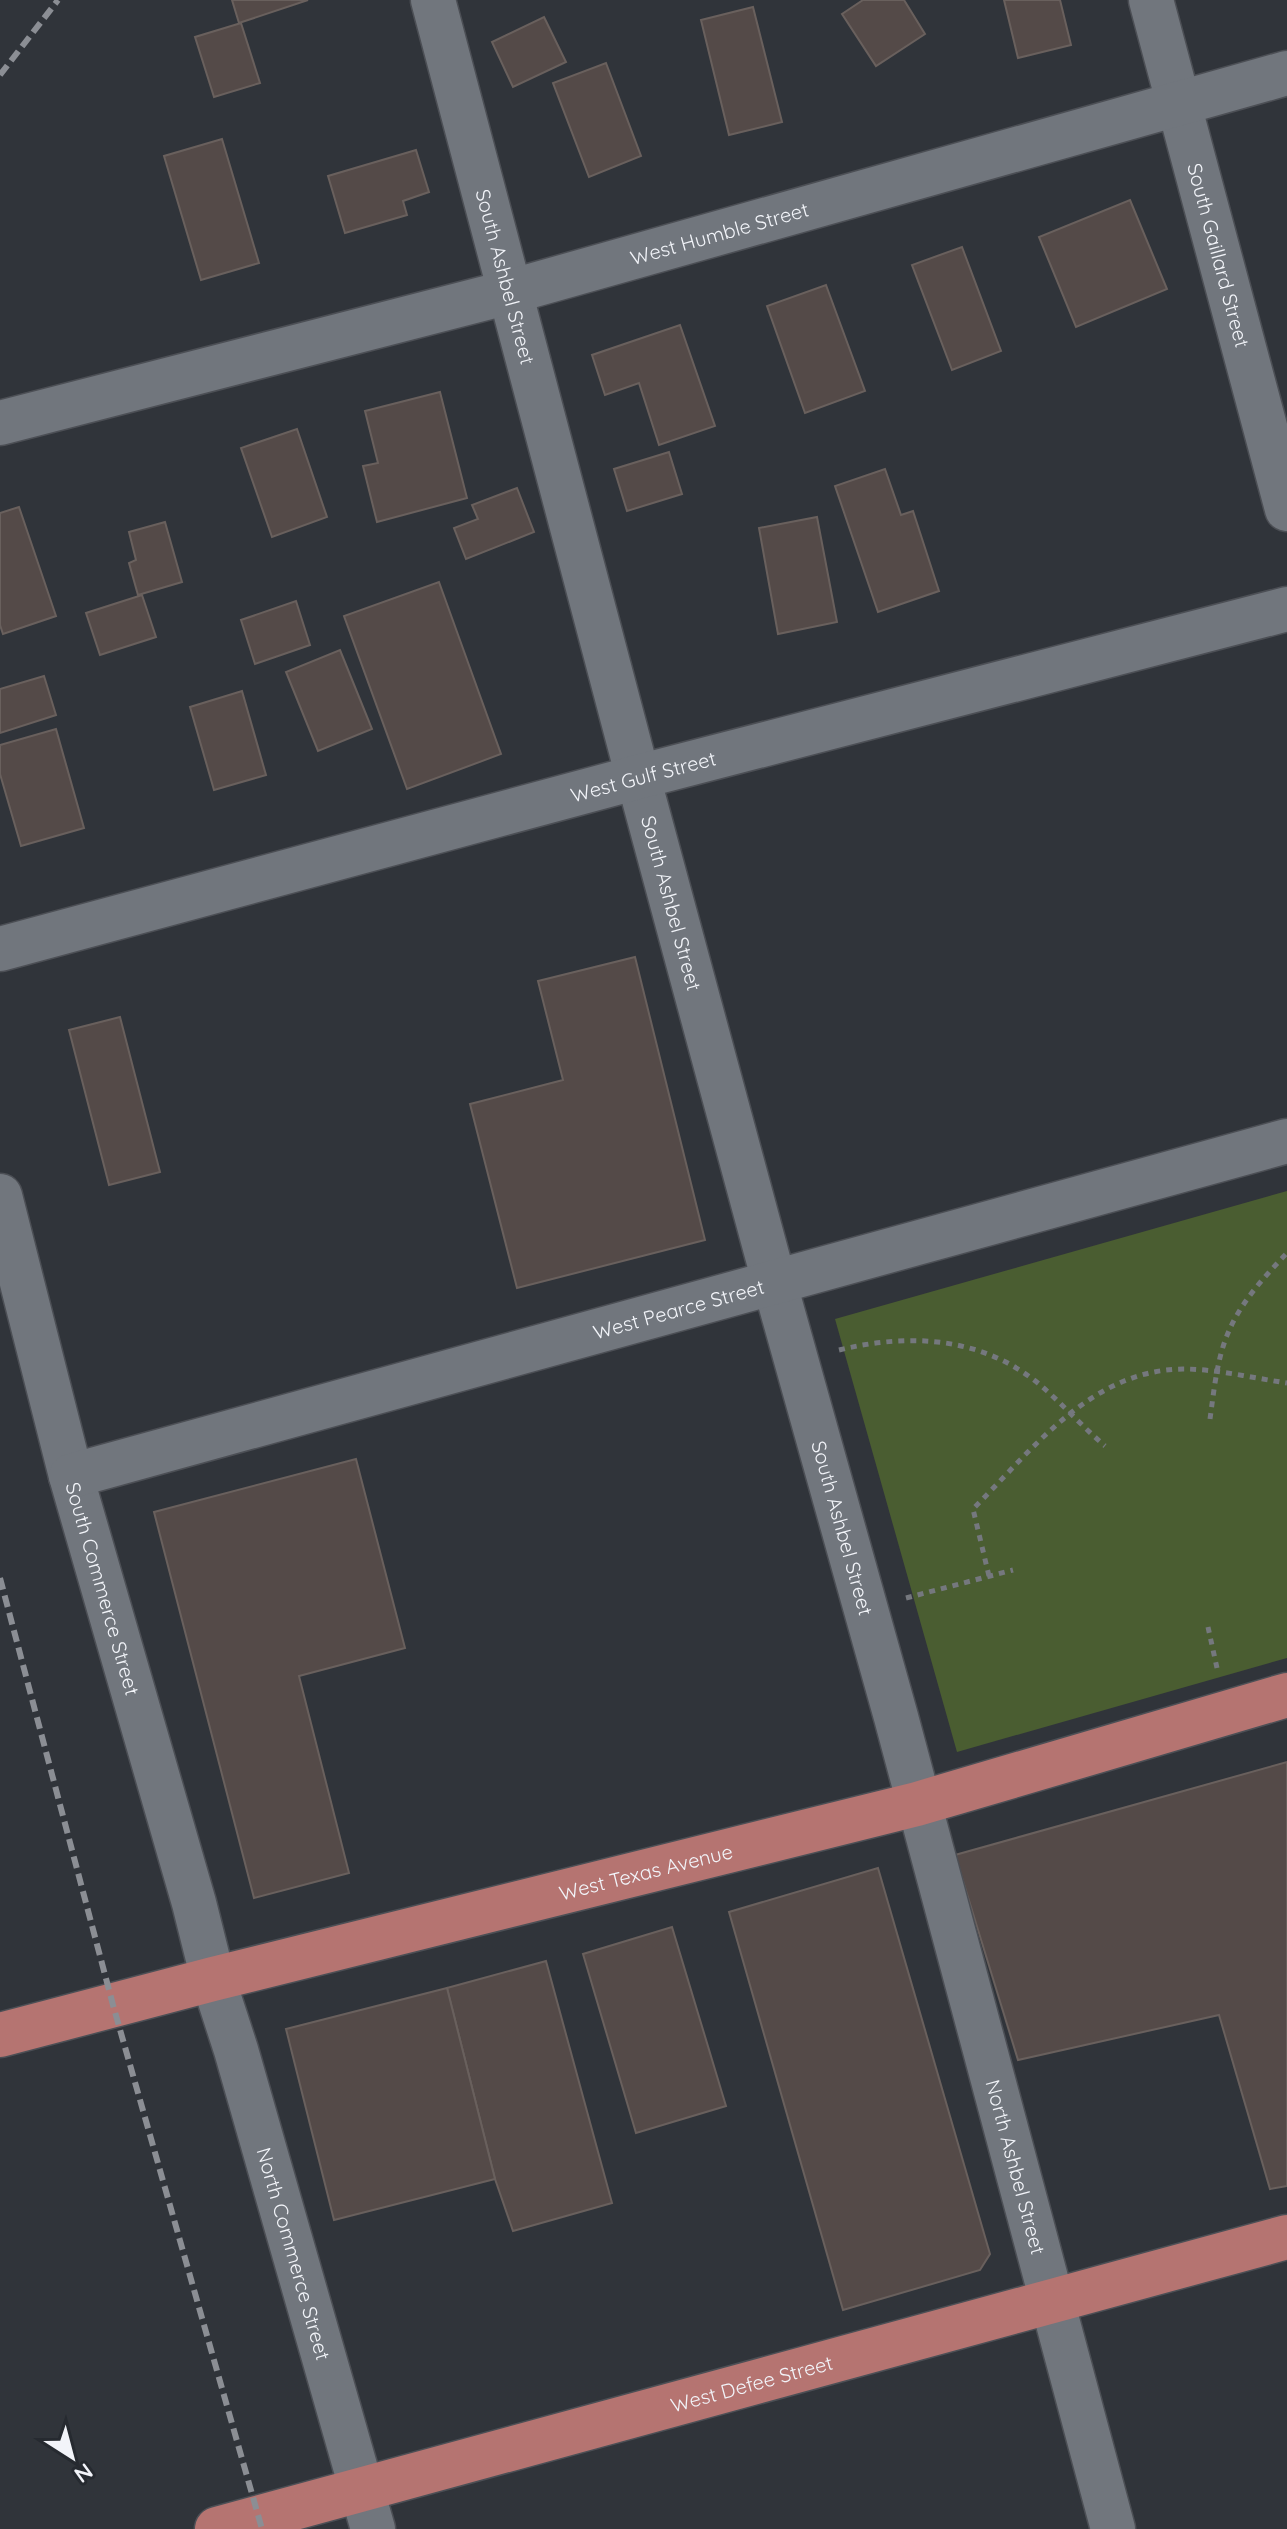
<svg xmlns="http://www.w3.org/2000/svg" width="1287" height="2529" viewBox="0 0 1287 2529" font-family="Quicksand,sans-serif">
	<rect width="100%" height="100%" fill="#30343a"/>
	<path fill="#4a5d31" d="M1287 1191V1658L957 1752 835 1319Z"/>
	<g fill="#544a48" stroke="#69605d" stroke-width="2">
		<path d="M232 0H308L239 23Z"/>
		<path d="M863 0H904L925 34 876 66 842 14Z"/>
		<path d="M1004 0H1060L1071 45 1018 58Z"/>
		<path d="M753 7 782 122 729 135 701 20Z"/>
		<path d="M544 17 566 62 513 87 492 42Z"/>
		<path d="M241 23 260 83 214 97 195 37Z"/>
		<path d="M606 63 641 156 589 177 553 83Z"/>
		<path d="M222 139 259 263 201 280 164 156Z"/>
		<path d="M416 150 429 192 403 201 407 215 345 233 328 176Z"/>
		<path d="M1130 200 1167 289 1076 327 1039 237Z"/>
		<path d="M962 247 1001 351 952 370 912 265Z"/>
		<path d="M826 285 865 391 805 413 767 306Z"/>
		<path d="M680 325 715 426 659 445 639 383 605 395 592 355Z"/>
		<path d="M440 392 467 498 377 522 363 466 378 463 365 411Z"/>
		<path d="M297 429 327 517 272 537 241 448Z"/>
		<path d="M669 452 682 494 627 511 614 469Z"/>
		<path d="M885 469 901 515 913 511 939 591 878 612 835 486Z"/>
		<path d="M517 488 534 532 466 559 454 528 478 519 472 505Z"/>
		<path d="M19 507 56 616 3 634 0 625V513Z"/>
		<path d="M817 517 837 622 778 634 759 528Z"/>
		<path d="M165 522 182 582 138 595 129 563 136 560 129 532Z"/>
		<path d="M439 582 501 754 407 789 344 616Z"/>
		<path d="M142 595 156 637 100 655 86 613Z"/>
		<path d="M296 601 310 645 255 664 241 620Z"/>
		<path d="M340 650 372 729 318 751 286 672Z"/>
		<path d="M44 676 56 715 0 733V689Z"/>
		<path d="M242 691 266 775 214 790 190 707Z"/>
		<path d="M56 729 84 828 21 846 0 774V745Z"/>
		<path d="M635 957 705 1240 517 1288 470 1104 563 1080 538 981Z"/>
		<path d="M120 1017 160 1172 109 1185 69 1030Z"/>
		<path d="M356 1459 405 1648 299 1676 349 1873 254 1898 154 1512Z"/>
		<path d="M1287 1762V2186L1270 2189 1219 2015 1018 2060 955 1855Z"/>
		<path d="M878 1868 990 2254 980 2270 843 2310 729 1912Z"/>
		<path d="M672 1927 726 2106 636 2133 583 1954Z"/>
		<path d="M546 1961 612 2203 513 2231 495 2179 447 1988Z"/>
		<path d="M447 1988 495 2179 334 2220 286 2029Z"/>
	</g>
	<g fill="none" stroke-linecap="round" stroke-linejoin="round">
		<g stroke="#4c4f55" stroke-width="47">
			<g id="minor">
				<path id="s1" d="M433 0 638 777 774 1281 896 1717 1113 2529"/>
				<path id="s2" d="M1151 0 1287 509"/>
				<path id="s3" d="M0 423 509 292 1287 73"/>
				<path id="s4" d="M0 949 638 777 1287 609"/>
				<path id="s5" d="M0 1196 71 1476 194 1903 213 1979 236 2050 373 2529"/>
				<path id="s6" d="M71 1476 1287 1141"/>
			</g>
		</g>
		<g stroke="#4c4f55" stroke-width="47">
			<g id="major">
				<path id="s7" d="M0 2035 213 1979 917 1804 1287 1695"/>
				<path id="s8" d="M217 2529 1287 2237"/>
			</g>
		</g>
		<g stroke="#75787e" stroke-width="5" stroke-dasharray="6 6" stroke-linecap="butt">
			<path d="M839 1350C913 1332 988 1337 1047 1391 1067 1409 1085 1429 1105 1446"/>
			<path d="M1210 1419C1214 1390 1217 1359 1228 1333 1241 1302 1264 1277 1287 1253"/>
			<path d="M989 1576 973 1509C1033 1449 1091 1370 1183 1369 1217 1369 1253 1378 1287 1383"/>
			<path d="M906 1598 1013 1570"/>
			<path d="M1208 1627 1217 1668"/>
		</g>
		<use href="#minor" stroke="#71767d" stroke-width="44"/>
		<use href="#major" stroke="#b57471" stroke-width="44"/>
		<g stroke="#8b8e94" stroke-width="6" stroke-dasharray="12 6" stroke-linecap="butt">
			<path d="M0 75 58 0"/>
			<path d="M0 1578 113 2005 262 2529"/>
		</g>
	</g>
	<g text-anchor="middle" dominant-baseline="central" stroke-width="7" stroke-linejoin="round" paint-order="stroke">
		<g font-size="20" fill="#f2f4f9" stroke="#262a30">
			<text stroke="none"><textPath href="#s3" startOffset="744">West Humble Street</textPath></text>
			<text stroke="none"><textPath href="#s2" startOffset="264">South Gaillard Street</textPath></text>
			<text stroke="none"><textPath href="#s1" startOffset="286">South Ashbel Street</textPath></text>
			<text stroke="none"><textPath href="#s4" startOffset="666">West Gulf Street</textPath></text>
			<text stroke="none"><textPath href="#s1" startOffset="934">South Ashbel Street</textPath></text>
			<text stroke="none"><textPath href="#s6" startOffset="630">West Pearce Street</textPath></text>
			<text stroke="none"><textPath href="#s1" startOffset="1582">South Ashbel Street</textPath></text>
			<text stroke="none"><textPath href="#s5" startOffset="406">South Commerce Street</textPath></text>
			<text stroke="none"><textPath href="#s7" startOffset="666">West Texas Avenue</textPath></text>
			<text stroke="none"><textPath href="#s1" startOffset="2244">North Ashbel Street</textPath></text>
			<text stroke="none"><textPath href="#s5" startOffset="1098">North Commerce Street</textPath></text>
			<text stroke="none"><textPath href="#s8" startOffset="554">West Defee Street</textPath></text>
		</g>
	</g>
	<g transform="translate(72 2457) rotate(144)" stroke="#262a30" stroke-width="6" paint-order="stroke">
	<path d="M0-6L14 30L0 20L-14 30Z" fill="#f2f4f9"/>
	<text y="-12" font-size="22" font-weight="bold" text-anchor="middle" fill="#f2f4f9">N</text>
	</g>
</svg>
